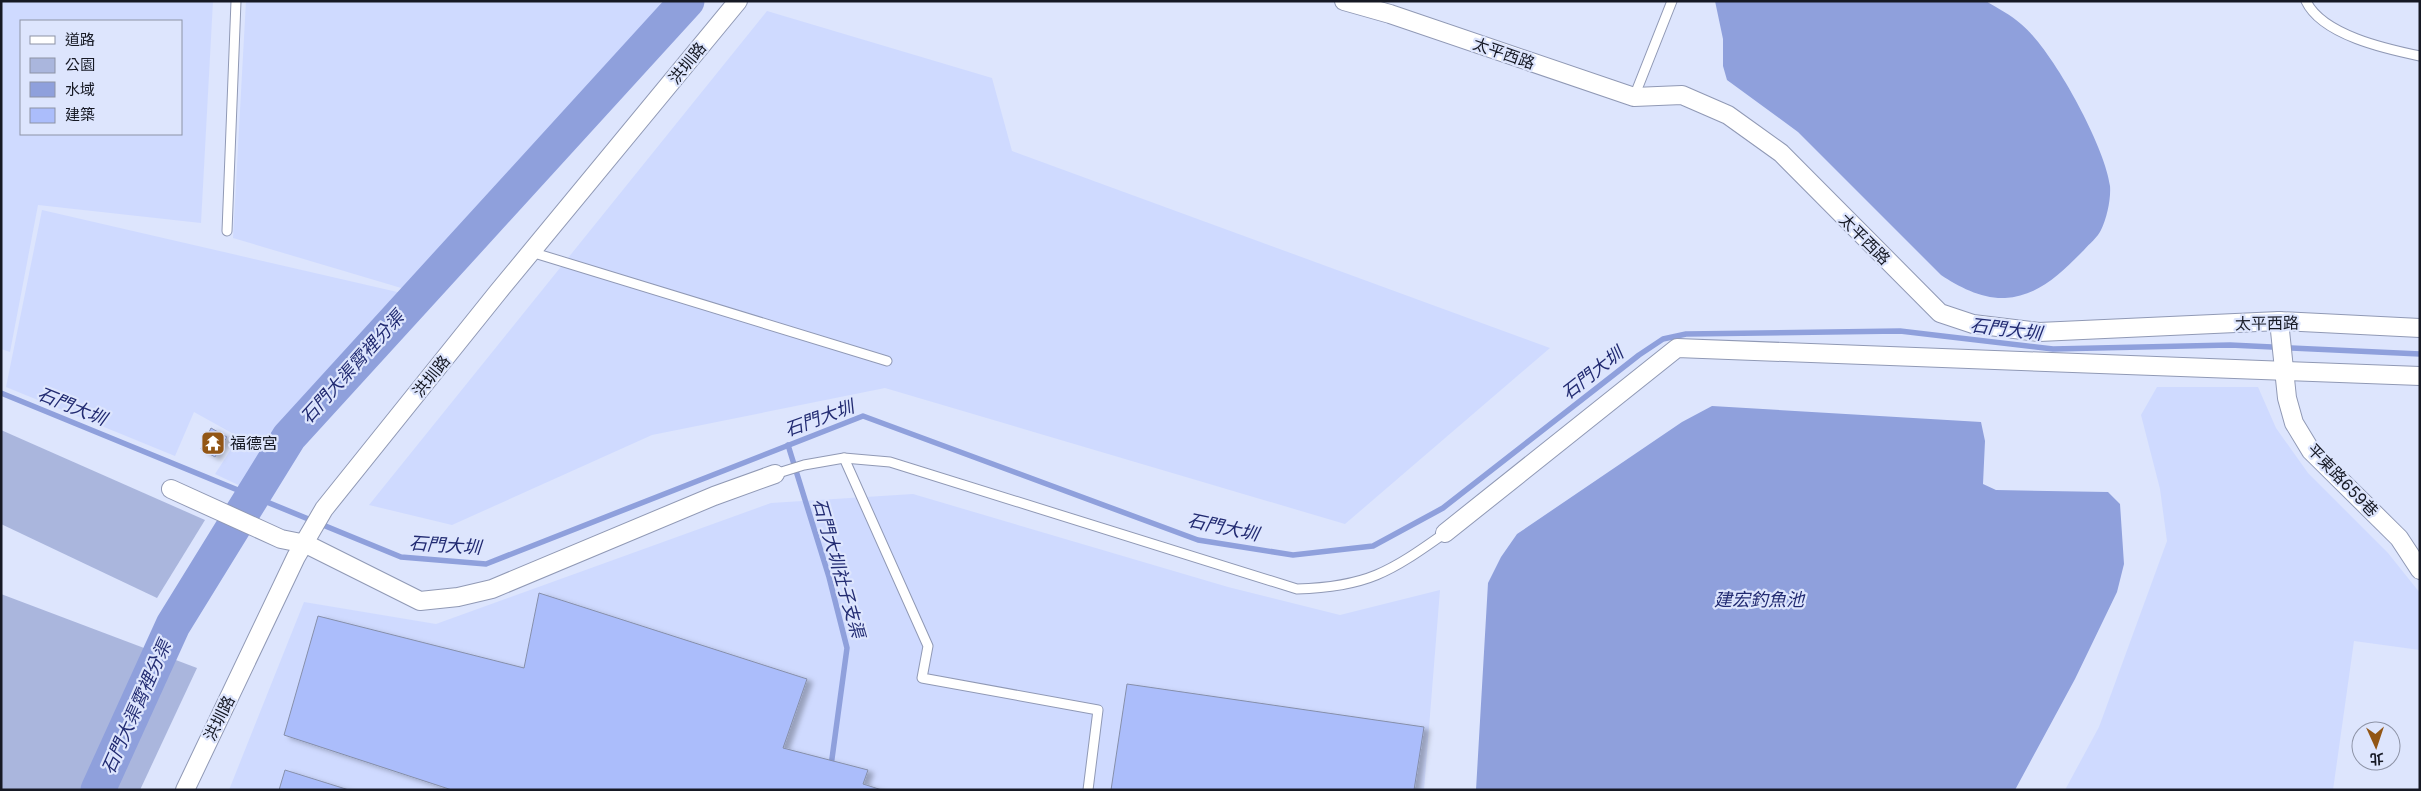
<svg xmlns="http://www.w3.org/2000/svg" width="2421" height="791" viewBox="0 0 2421 791" font-family="Inter,'Noto Sans TC',sans-serif">
	<defs>
		<filter id="shadow"><feDropShadow dx="5.5" dy="3" stdDeviation="2.5" flood-color="#0004"/></filter>
	</defs>
	<rect width="100%" height="100%" fill="#dde5fd"/>
	<g fill="#cfdaff" fill-rule="evenodd">
		<path d="M1 1H213L201 223 38 205 10 352 1 349ZM181 21V134H21V21Z"/>
		<path d="M246 1H678L408 290 233 238Z"/>
		<path d="M767 11 992 78 1012 151 1550 348 1345 524 885 388 652 435 452 525 369 505Z"/>
		<path d="M42 210 406 294 284 433 249 490 215 474 239 437 194 412 175 456 6 387Z"/>
		<path d="M2157 387H2258L2276 428 2308 473 2388 553 2420 593V650L2354 641 2333 790H2065L2099 727 2167 541 2160 489 2141 415Z"/>
		<path d="M913 494 1228 587 1340 615 1440 590 1424 790H229L304 602 436 624 771 503Z"/>
	</g>
	<g fill="#aab6dd">
		<path d="M1 430 205 520 157 598 1 524Z"/>
		<path d="M1 594 197 668 140 790H1Z"/>
	</g>
	<g fill="#8fa0dc">
		<path d="M1715 1H1986C1997 8 2011 15 2021 24 2052 49 2105 146 2110 186 2111 199 2107 218 2101 230 2098 237 2089 244 2084 250 2061 273 2039 296 2005 298 1982 299 1959 287 1941 275L1798 132 1727 80 1723 66V39Z"/>
		<path d="M1712 406 1981 422 1985 441 1983 484 1996 490 2108 492 2120 504 2124 564 2117 592 2075 679 2015 790H1476L1488 583 1501 557 1517 534 1682 422Z"/>
	</g>
	<g fill="none" stroke-linecap="round" stroke-linejoin="round">
		<g stroke="#8fa0dc" stroke-width="5.5">
			<path d="M1 393 401 557 486 564 863 416 1198 540 1293 555 1373 546 1443 508 1639 355 1663 339 1686 334 1900 331 2053 349 2230 345 2420 354"/>
			<path d="M788 445 829 577 847 648 831 766"/>
		</g>
		<path stroke="#8fa0dc" stroke-width="35" d="M98 790 173 625 289 437 687 1"/>
	</g>
	<g fill="#abbdfb" stroke="#868faa" filter="url(#shadow)">
		<path d="M211 428 227 437 215 457 201 449Z"/>
		<path d="M539 593 807 679 783 748 868 770 863 784 882 790H452L284 735 318 616 524 668Z"/>
		<path d="M1127 684 1424 727 1414 790H1111Z"/>
		<path d="M285 770 349 790H279Z"/>
	</g>
	<g fill="none" stroke-linecap="round" stroke-linejoin="round">
		<g stroke="#9099b5" stroke-width="11">
			<g id="service">
				<path d="M2306 1C2322 35 2386 49 2420 56"/>
				<path d="M1634 97 1672 1"/>
				<path d="M227 231 236 1"/>
				<path d="M531 252 887 361"/>
				<path d="M844 458 928 646 922 678 1098 710 1088 790"/>
				<path d="M775 474 804 465 844 458 890 462 1297 589C1367 587 1390 572 1445 533"/>
			</g>
		</g>
		<g stroke="#9099b5" stroke-width="20">
			<g id="minor">
				<path d="M1344 1 1390 14 1634 97 1682 95 1728 115 1781 153 1940 313 1973 324 2039 332 2279 321 2420 328"/>
				<path d="M2279 321 2287 398 2294 423 2311 451 2399 538 2420 570"/>
				<path d="M171 489 281 539 306 544 420 601 458 597 492 589 714 496 775 474"/>
				<path d="M1445 533 1677 348 2420 376"/>
				<path d="M185 790 296 557 324 509 498 292 738 1"/>
			</g>
		</g>
		<use href="#service" stroke="#fff" stroke-width="9"/>
		<use href="#minor" stroke="#fff" stroke-width="18"/>
	</g>
	<defs>
		<g id="temple-square" transform="scale(1.25)"><rect x="-9" y="-9" width="18" height="18" rx="4" fill="#925615" stroke="#dde5fd"/><path d="M0-6L5-2H3V0L6.5 2.5H4V6H1.5V3h-3V6H-4V2.5H-6.5L-3 0V-2H-5Z" fill="#fff"/></g>
	</defs>
	<g fill-rule="evenodd">
		<use href="#temple-square" x="213" y="443"/>
	</g>
	<g text-anchor="middle" dominant-baseline="central" stroke-width="4.5" stroke-linejoin="round" paint-order="stroke">
		<g font-size="16" fill="#161924" stroke="#dde5fd">
			<text transform="translate(1504 53) rotate(19)">太平西路</text>
			<text transform="translate(687 63) rotate(-51)">洪圳路</text>
			<text transform="translate(1865 239) rotate(45)">太平西路</text>
			<text transform="translate(2267 323) rotate(-1)">太平西路</text>
			<text transform="translate(431 376) rotate(-51)">洪圳路</text>
			<text transform="translate(2343 480) rotate(46)">平東路659巷</text>
			<text transform="translate(219 718) rotate(-64)">洪圳路</text>
		</g>
		<g font-size="16" fill="#161924" stroke="#dde5fd" text-anchor="start">
			<text x="230" y="443">福德宮</text>
		</g>
		<g font-size="18" font-style="italic" fill="#222b72" stroke="#dde5fd">
			<text transform="translate(2006 329) rotate(7)">石門大圳</text>
			<text transform="translate(352 367) rotate(-48)">石門大渠霄裡分渠</text>
			<text transform="translate(1592 373) rotate(-38)">石門大圳</text>
			<text transform="translate(72 406) rotate(22)">石門大圳</text>
			<text transform="translate(819 418) rotate(-20)">石門大圳</text>
			<text transform="translate(1223 527) rotate(12)">石門大圳</text>
			<text transform="translate(445 545) rotate(4)">石門大圳</text>
			<text transform="translate(839 568) rotate(74)">石門大圳社子支渠</text>
			<text x="1759" y="599">建宏釣魚池</text>
			<text transform="translate(136 707) rotate(-66)">石門大渠霄裡分渠</text>
		</g>
	</g>
	<rect width="2421" height="791" fill="none" stroke="#161924" stroke-width="5"/>
	<rect x="20" y="20" width="162" height="115" fill="#dde5fd" stroke="#8d93a6"/>
	<rect x="30" y="36" width="25" height="8" fill="#ffffff" stroke="#8d93a6"/>
	<text x="65" y="45" font-size="15" fill="#161924">道路</text>
	<rect x="30" y="58" width="25" height="15" fill="#aab6dd" stroke="#8d93a6"/>
	<text x="65" y="70" font-size="15" fill="#161924">公園</text>
	<rect x="30" y="82" width="25" height="15" fill="#8fa0dc" stroke="#8d93a6"/>
	<text x="65" y="95" font-size="15" fill="#161924">水域</text>
	<rect x="30" y="108" width="25" height="15" fill="#abbdfb" stroke="#8d93a6"/>
	<text x="65" y="120" font-size="15" fill="#161924">建築</text>
	<g transform="translate(2376 746) rotate(177)"><circle r="24" fill="#dde5fd" stroke="#8d93a6"/>
	<path d="M0-4L9 19L0 12L-9 19Z" fill="#925615"/>
	<text y="-8" font-size="14" font-weight="bold" text-anchor="middle" fill="#161924">北</text>
	</g>
</svg>
